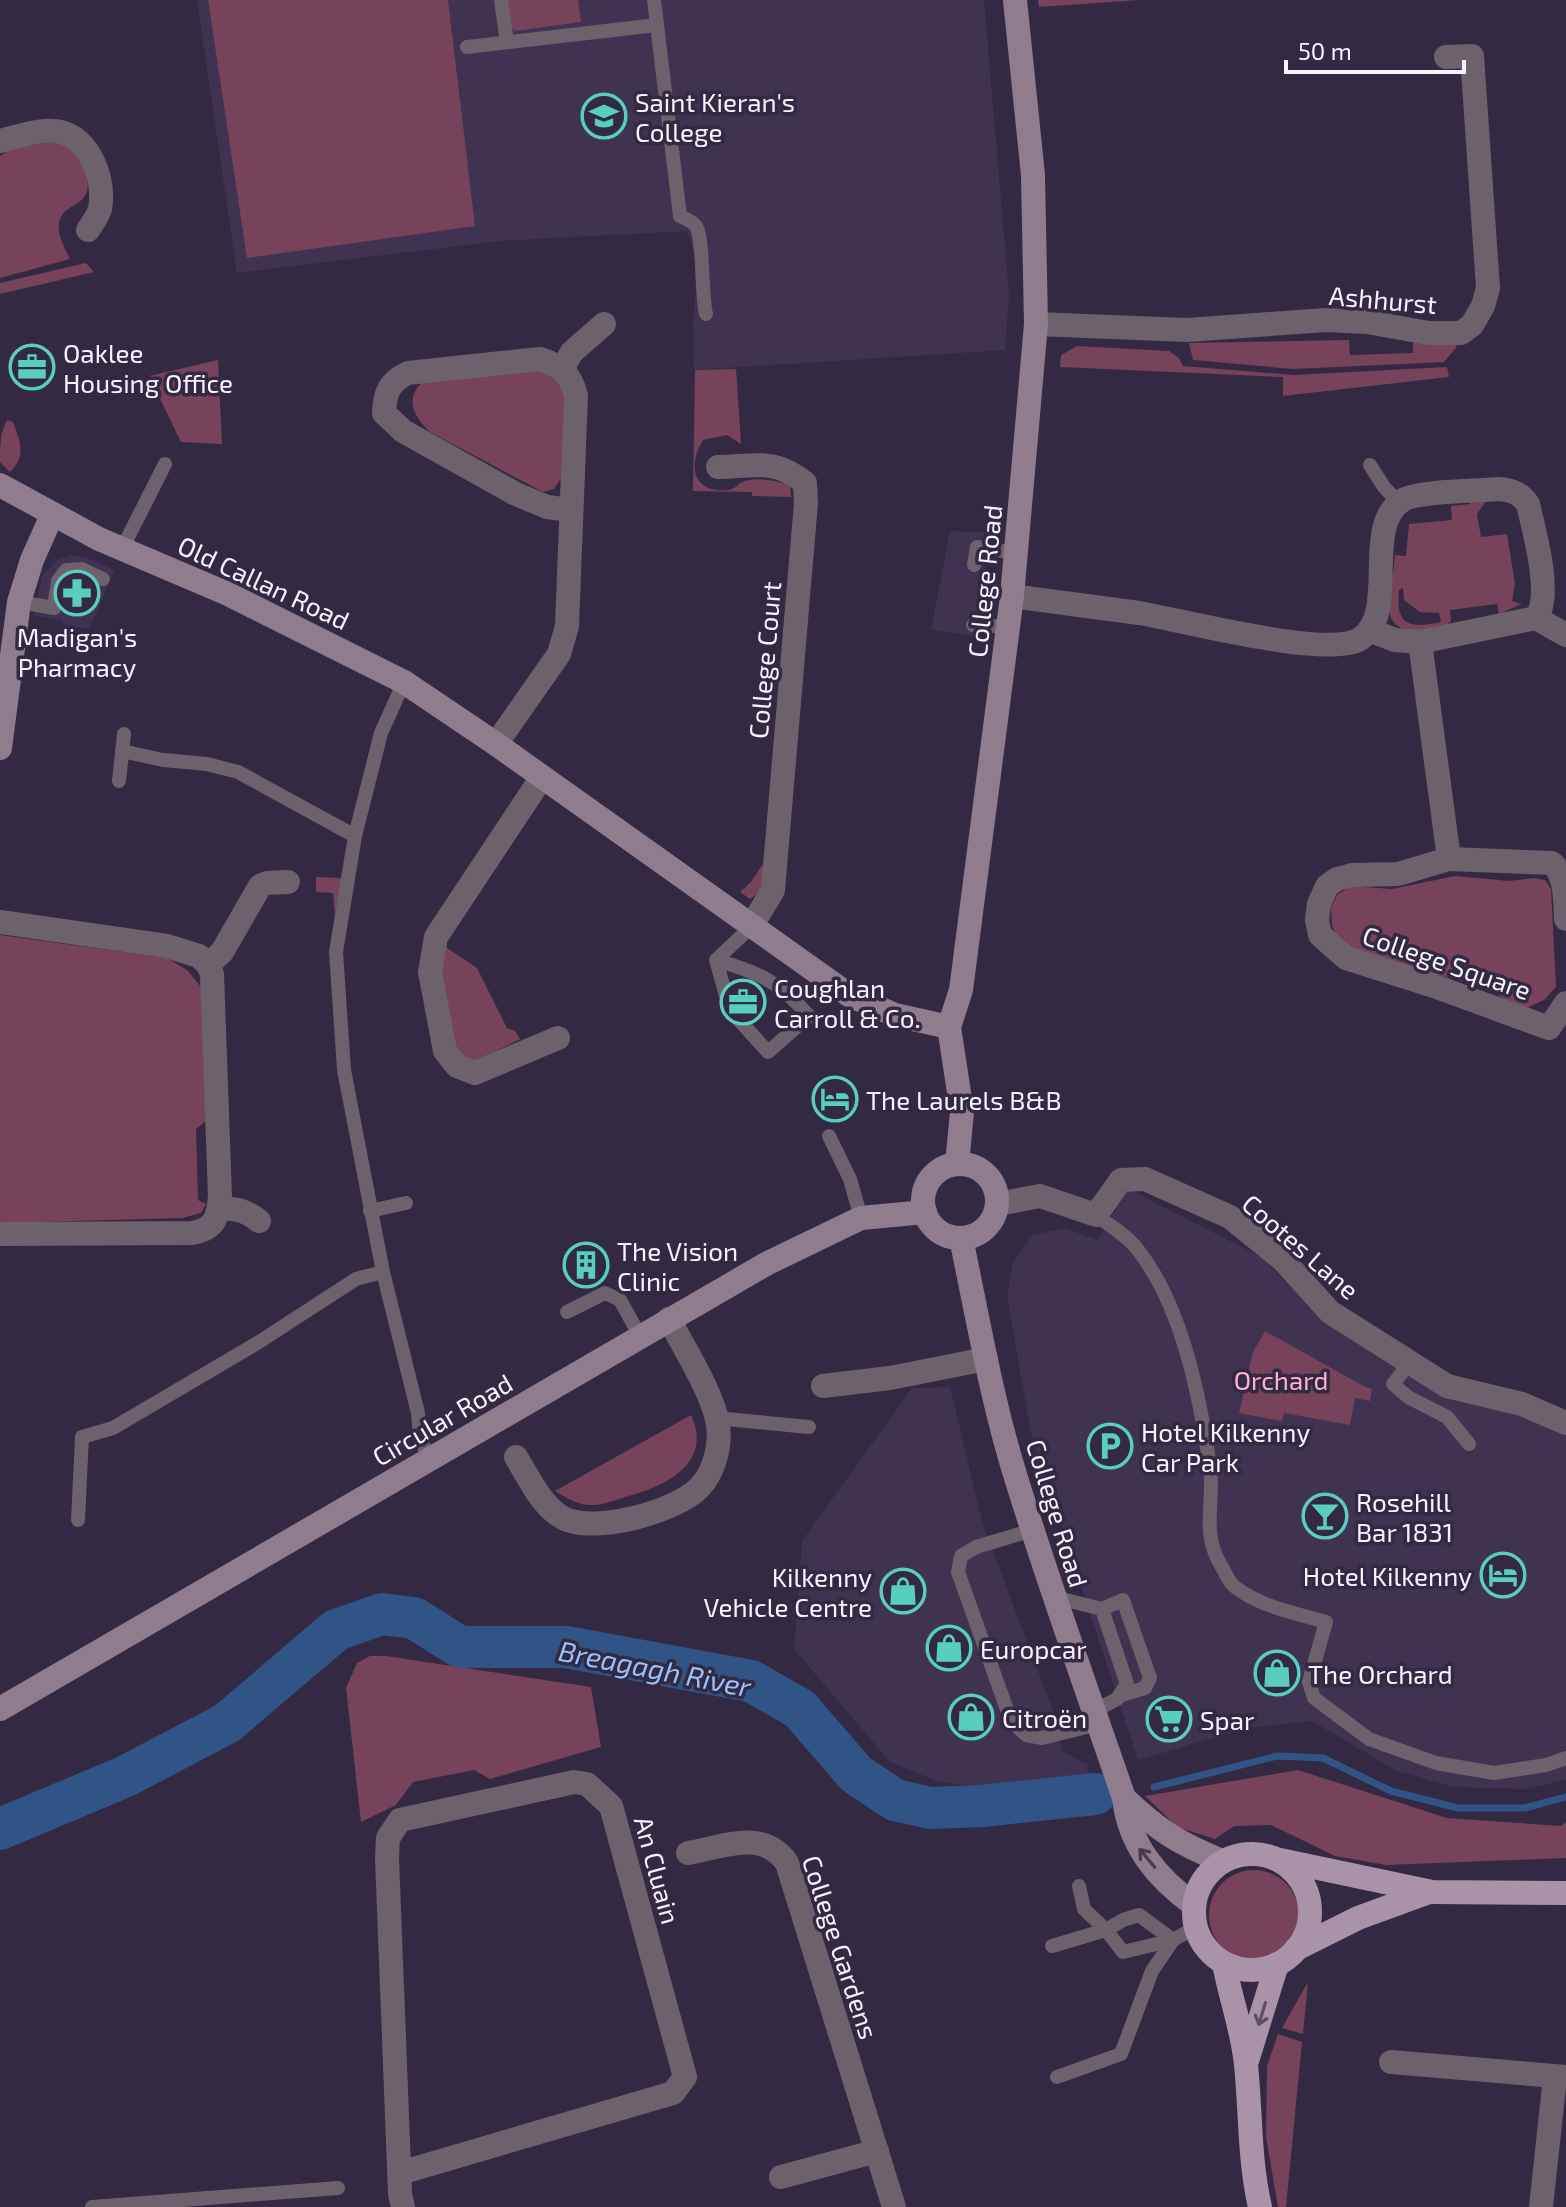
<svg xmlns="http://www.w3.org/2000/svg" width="1566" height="2207" viewBox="0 0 1566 2207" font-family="'Exo 2',sans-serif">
	<rect width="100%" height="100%" fill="#342942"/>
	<g fill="#403251">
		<path d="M197 0H984L1009 294 1005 350 694 370 693 321 698 270 688 231 499 241 237 273Z"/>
		<path d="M950 531 990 532 975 636 931 630Z"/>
		<path d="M73 555 85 557 115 570 89 629 63 625V620L34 616 42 576 57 560Z"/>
		<path d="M1129 1189 1261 1257 1327 1323 1566 1431V1780L1525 1789 1454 1787 1397 1771 1312 1721 1248 1728 1138 1760 1031 1433 1007 1296 1013 1262 1033 1235 1065 1228 1097 1240Z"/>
		<path d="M950 1387 983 1525 1055 1716 1063 1752 1087 1764 1088 1774 1011 1791 939 1782 890 1762 794 1649 802 1541 912 1388Z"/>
	</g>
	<g fill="#76435a" fill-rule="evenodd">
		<path d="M208 0H448L475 226 247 258Z"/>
		<path d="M506 0H578L581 22 515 31 510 26Z"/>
		<path d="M1038 0H1139L1039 7Z"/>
		<path d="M55 141C61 143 68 146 72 150 82 159 93 184 85 196 77 207 62 207 59 223 57 235 65 248 70 259L0 278V156L13 148Z"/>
		<path d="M86 263 94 272 0 294V283Z"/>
		<path d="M1413 338 1457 341 1456 348 1444 362 1293 369 1193 360 1189 343 1349 340 1350 355 1413 353Z"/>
		<path d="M1077 346 1169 351 1179 358 1183 366 1294 375 1447 367 1449 377 1283 396V377L1060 367 1061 355Z"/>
		<path d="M218 360 222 444 181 442 149 376Z"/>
		<path d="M538 369 565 385 561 478 554 489 543 492 430 432C413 416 403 397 426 379Z"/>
		<path d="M736 369 741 444 727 435 703 440C687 466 693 494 729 490 736 489 739 482 745 481 758 477 778 481 790 485L791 497 752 496V492L693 491 695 370Z"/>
		<path d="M8 420 13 422C20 442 27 456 10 472L0 462C0 448 0 429 8 420Z"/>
		<path d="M1490 495 1477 514 1481 537 1507 534 1515 584 1512 601 1521 604 1499 614 1497 604 1450 610 1451 621 1440 631C1389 632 1389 628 1386 579L1393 574 1395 555 1406 556 1409 524 1452 520 1451 506 1470 504V498ZM1403 588 1404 600 1420 612 1439 613 1441 622C1409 629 1395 625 1399 590Z"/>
		<path d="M765 861C765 877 766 890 750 899L740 892 751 882Z"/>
		<path d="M1455 876 1509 881 1534 878 1545 880 1551 889 1556 987 1544 1000 1524 1009 1513 1008 1492 989 1358 954 1338 940 1332 925 1331 908 1337 895 1351 886 1392 889Z"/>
		<path d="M316 877 342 878 335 915 333 893 316 892Z"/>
		<path d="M0 935 167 958 187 970 201 987 206 1121 196 1129 198 1200 206 1204 201 1213 182 1218 0 1223Z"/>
		<path d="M441 944 477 968 507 1028 515 1031 520 1039 476 1061 456 1052 439 963Z"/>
		<path d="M1265 1331 1365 1387 1372 1389 1370 1401 1355 1398 1350 1425 1284 1413 1282 1421 1239 1413 1253 1352Z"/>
		<path d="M691 1415C714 1464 664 1487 625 1497 616 1500 605 1504 595 1505 580 1506 567 1499 555 1491Z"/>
		<path d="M370 1656H386L591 1687 601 1747 490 1779 474 1770 413 1782 396 1805 361 1822 346 1688 357 1663Z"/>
		<path d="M1298 1770 1447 1818 1561 1826 1566 1822V1858L1386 1865 1335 1856 1271 1825 1234 1826 1215 1839 1177 1827 1145 1796Z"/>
		<circle cx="1254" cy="1915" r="45"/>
		<path d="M1308 1982 1303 2034 1282 2028Z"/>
		<path d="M1278 2034 1302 2042 1286 2207H1278L1266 2137 1267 2066Z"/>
	</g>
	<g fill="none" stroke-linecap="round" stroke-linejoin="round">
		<path stroke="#305486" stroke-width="7" d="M1154 1787 1277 1756 1323 1758 1391 1791 1458 1808H1525L1566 1797"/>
		<path stroke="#305486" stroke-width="42" d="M0 1829 124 1777 227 1723 336 1630 382 1614 414 1618 460 1647H566L751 1681 800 1709 856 1774 895 1800 930 1808 982 1806 1095 1794"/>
		<g stroke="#6d616c" stroke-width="14">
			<path d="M501 0 507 42"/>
			<path d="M654 0 680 216C686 219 692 221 696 226 704 239 701 294 706 314"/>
			<path d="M467 47 657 25"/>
			<path d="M1370 465 1384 487 1399 503"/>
			<path d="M122 549 165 464"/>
			<path d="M974 565 977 547 1016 553"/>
			<path d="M19 602 54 608 58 581 66 570 82 569 103 579"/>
			<path d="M973 625 1009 627"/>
			<path d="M404 682 381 733 355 836 336 952 344 1070 383 1272 418 1413 420 1437 429 1459"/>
			<path d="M122 751 163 760 207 764 238 772 355 836"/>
			<path d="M119 781 124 734"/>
			<path d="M716 960C760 973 778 981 809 1016L768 1052 730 1010 716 960 751 927"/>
			<path d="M829 1136 850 1179 861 1218"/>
			<path d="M370 1211 406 1203"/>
			<path d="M1096 1215C1110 1226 1128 1236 1138 1250 1182 1306 1200 1397 1210 1467 1215 1504 1200 1532 1222 1567 1226 1574 1229 1583 1235 1587 1261 1607 1295 1613 1326 1622L1309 1682 1314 1698 1369 1739 1436 1763 1494 1773 1546 1765 1566 1758"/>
			<path d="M567 1312 605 1293 620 1300 640 1336"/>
			<path d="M1408 1361 1404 1370 1393 1384 1408 1397 1447 1417 1469 1444"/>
			<path d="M716 1418 809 1427"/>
			<path d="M78 1520 82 1437 113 1428 259 1342 356 1279 383 1272"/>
			<path d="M1033 1530 976 1547 961 1556 958 1572 1011 1721 1026 1735 1042 1738 1099 1724"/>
			<path d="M1054 1597 1102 1609 1127 1684 1117 1699 1094 1711"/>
			<path d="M1102 1609 1123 1600 1150 1678 1145 1688 1122 1695"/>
			<path d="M1079 1886 1084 1909 1106 1930 1123 1920 1139 1915 1173 1940"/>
			<path d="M1052 1946 1106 1930 1123 1952 1173 1940"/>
			<path d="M1057 2077 1121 2054 1152 1971 1173 1940 1196 1927"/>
			<path d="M92 2207 338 2188"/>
		</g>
		<g stroke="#6d616c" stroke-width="24">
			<path d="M0 141C17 137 44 127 61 132 91 140 105 180 100 209 98 216 92 224 88 230"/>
			<path d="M1036 324 1187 330 1326 320 1367 322 1429 333H1461L1472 325 1483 306 1488 288 1472 56 1446 57"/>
			<path d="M562 369 572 352 604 324"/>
			<path d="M718 467C755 466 775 458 805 483L806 503 773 890 751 927"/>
			<path d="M1012 596C1054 602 1097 607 1139 613 1181 620 1328 659 1360 639 1400 614 1361 525 1403 500 1418 491 1478 491 1499 489 1512 490 1520 493 1528 504 1534 531 1553 596 1536 618L1420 642 1395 640 1369 630"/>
			<path d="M1536 618 1566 635"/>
			<path d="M1420 642 1449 859"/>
			<path d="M496 744 559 654 567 626 576 396C571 374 561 366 540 359L408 373C389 382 385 392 384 413L403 431 516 494 547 507 571 510"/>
			<path d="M542 777 436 937 430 972 445 1051 457 1066 475 1073 558 1038"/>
			<path d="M1566 919C1565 899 1566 876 1552 863L1449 859 1398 874 1352 875 1337 879 1327 886 1319 904 1317 920 1320 935 1346 958 1434 986 1549 1028 1566 1003"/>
			<path d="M0 922 167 946 199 956 208 965 212 974 220 1196C218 1218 215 1229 192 1233L0 1234"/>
			<path d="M208 965 222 952 260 886 267 883 288 882"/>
			<path d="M998 1204 1040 1196 1096 1215 1121 1180 1145 1179 1230 1217 1283 1260 1330 1312 1447 1386 1522 1404 1566 1423"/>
			<path d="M219 1209C236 1208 245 1210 259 1221"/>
			<path d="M823 1386 890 1378 986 1359"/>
			<path d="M516 1457C529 1478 542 1508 565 1519 597 1533 675 1512 699 1488 714 1473 721 1446 718 1425 714 1395 684 1348 669 1319"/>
			<path d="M688 1853C723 1847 763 1828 787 1863L894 2207"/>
			<path d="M1391 2062 1566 2077"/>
			<path d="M400 2173 673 2093 685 2077 611 1806 587 1784 574 1782 400 1820 388 1838 387 1858 400 2194 403 2207"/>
			<path d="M781 2177 877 2151"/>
			<path d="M1541 2207 1555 2077"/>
		</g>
		<g stroke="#8f7d8e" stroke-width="24">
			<path d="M0 485 99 539 228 594 404 682 496 744 849 995 895 1015 949 1027"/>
			<path d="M0 748 19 602 32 560 52 515"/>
			<path d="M957 1164 962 1112 949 1027 961 990 1012 596 1036 324 1033 175 1015 0"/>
			<circle cx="960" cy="1201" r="37"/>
			<path d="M961 1238C978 1319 992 1402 1017 1481 1050 1588 1088 1693 1124 1798 1129 1845 1157 1878 1194 1905"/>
			<path d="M0 1709 766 1264 861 1218 925 1212"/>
			<path d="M1124 1798C1159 1831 1178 1843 1222 1861"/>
		</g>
		<g stroke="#aa93a8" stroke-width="24">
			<circle cx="1252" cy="1912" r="58"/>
			<path d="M1280 1860 1432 1892 1566 1893"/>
			<path d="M1296 1949 1358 1918 1429 1892"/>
			<path d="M1224 1963C1230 1997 1243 2031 1246 2065 1251 2114 1249 2159 1260 2207"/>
			<path d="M1247 2061 1277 1964"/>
		</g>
	</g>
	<defs><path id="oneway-shaft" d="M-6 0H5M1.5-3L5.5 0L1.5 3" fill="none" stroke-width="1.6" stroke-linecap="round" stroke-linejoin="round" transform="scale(2)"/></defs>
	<use stroke="#463a51" href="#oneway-shaft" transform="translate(1147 1858) rotate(-130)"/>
	<use stroke="#5d4e66" href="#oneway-shaft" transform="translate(1262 2014) rotate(107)"/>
	<defs>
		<g id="school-ring" transform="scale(2.3)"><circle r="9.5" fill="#342942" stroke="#58cec0" stroke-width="1.5"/><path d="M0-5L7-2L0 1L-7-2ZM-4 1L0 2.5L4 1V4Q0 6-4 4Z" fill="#58cec0"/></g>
		<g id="office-ring" transform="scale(2.3)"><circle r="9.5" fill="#342942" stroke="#58cec0" stroke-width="1.5"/><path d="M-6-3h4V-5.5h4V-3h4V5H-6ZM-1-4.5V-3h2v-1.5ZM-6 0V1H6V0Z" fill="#58cec0"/></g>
		<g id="pharmacy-ring" transform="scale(2.3)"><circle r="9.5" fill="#342942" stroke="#58cec0" stroke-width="1.5"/><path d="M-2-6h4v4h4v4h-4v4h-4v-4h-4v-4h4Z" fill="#58cec0"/></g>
		<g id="hotel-ring" transform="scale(2.3)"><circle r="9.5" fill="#342942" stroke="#58cec0" stroke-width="1.5"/><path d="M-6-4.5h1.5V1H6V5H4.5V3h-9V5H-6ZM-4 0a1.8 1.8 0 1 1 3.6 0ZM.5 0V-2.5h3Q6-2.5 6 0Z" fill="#58cec0"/></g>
		<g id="building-ring" transform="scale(2.3)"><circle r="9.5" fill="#342942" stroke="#58cec0" stroke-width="1.5"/><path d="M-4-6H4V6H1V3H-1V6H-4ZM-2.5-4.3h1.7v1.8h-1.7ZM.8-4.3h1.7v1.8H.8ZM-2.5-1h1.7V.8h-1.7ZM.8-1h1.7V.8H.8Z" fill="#58cec0"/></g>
		<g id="parking-ring" transform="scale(2.3)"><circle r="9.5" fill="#342942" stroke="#58cec0" stroke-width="1.5"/><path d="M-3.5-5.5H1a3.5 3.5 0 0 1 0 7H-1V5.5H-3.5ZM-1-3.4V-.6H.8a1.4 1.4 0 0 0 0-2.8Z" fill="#58cec0"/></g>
		<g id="bar-ring" transform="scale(2.3)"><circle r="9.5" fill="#342942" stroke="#58cec0" stroke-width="1.5"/><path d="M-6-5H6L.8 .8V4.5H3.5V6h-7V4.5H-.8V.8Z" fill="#58cec0"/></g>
		<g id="shop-ring" transform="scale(2.3)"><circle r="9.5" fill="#342942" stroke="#58cec0" stroke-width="1.5"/><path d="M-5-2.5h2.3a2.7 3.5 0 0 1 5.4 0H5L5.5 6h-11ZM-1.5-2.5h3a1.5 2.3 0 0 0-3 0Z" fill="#58cec0"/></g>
		<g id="supermarket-ring" transform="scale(2.3)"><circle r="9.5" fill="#342942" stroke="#58cec0" stroke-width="1.5"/><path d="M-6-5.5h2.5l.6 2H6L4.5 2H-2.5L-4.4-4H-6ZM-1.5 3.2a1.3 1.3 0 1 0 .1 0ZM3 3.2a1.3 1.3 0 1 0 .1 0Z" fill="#58cec0"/></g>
	</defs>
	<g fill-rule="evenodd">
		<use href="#school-ring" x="604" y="116"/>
		<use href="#office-ring" x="32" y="367"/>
		<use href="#pharmacy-ring" x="77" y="593"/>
		<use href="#office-ring" x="743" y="1002"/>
		<use href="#hotel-ring" x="835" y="1099"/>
		<use href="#building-ring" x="586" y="1265"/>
		<use href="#parking-ring" x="1110" y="1446"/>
		<use href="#bar-ring" x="1325" y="1516"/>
		<use href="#hotel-ring" x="1503" y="1575"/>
		<use href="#shop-ring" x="903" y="1591"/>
		<use href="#shop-ring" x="949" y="1648"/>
		<use href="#shop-ring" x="1277" y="1673"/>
		<use href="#shop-ring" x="971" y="1717"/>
		<use href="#supermarket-ring" x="1169" y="1719"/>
	</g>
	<g text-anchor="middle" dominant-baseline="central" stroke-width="7" stroke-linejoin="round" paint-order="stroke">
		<g font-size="26" fill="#f7f3fd" stroke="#342942" text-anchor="start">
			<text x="635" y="101">Saint Kieran's<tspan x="635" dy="30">College</tspan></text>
			<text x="63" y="352">Oaklee<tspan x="63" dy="30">Housing Office</tspan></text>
			<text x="77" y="636" text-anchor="middle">Madigan's<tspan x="77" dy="30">Pharmacy</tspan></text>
			<text x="774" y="987">Coughlan<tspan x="774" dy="30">Carroll &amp; Co.</tspan></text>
			<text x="866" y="1099">The Laurels B&amp;B</text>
			<text x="617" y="1250">The Vision<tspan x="617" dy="30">Clinic</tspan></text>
			<text x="1141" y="1431">Hotel Kilkenny<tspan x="1141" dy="30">Car Park</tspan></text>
			<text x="1356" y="1501">Rosehill<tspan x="1356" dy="30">Bar 1831</tspan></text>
			<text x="1472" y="1575" text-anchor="end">Hotel Kilkenny</text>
			<text x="872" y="1576" text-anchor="end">Kilkenny<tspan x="872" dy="30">Vehicle Centre</tspan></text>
			<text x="980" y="1648">Europcar</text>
			<text x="1308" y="1673">The Orchard</text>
			<text x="1002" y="1717">Citroën</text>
			<text x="1200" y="1719">Spar</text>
		</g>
		<g font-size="26" fill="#f7f3fd" stroke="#342942">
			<text transform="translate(1383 299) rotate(5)">Ashhurst</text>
			<text transform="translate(984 581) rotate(-84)">College Road</text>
			<text transform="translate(264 582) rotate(25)">Old Callan Road</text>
			<text transform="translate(764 660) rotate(-85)">College Court</text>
			<text transform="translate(1447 962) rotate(19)">College Square</text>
			<text transform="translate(1301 1246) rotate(41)">Cootes Lane</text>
			<text transform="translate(442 1419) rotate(-30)">Circular Road</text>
			<text transform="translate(1058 1513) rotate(73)">College Road</text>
			<text transform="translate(658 1870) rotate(75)">An Cluain</text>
			<text transform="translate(841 1947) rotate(72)">College Gardens</text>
		</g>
		<g font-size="26" fill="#fdb0d1" stroke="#342942">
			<text x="1281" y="1379">Orchard</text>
		</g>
		<g font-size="28" font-style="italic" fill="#97c2ff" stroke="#342942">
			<text transform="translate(655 1668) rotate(11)">Breagagh River</text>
		</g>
	</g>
	<path d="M1286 60v12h178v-12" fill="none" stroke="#f7f3fd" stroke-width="4"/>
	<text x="1298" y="60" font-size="24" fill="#f7f3fd" stroke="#342942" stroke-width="6" paint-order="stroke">50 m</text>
</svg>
